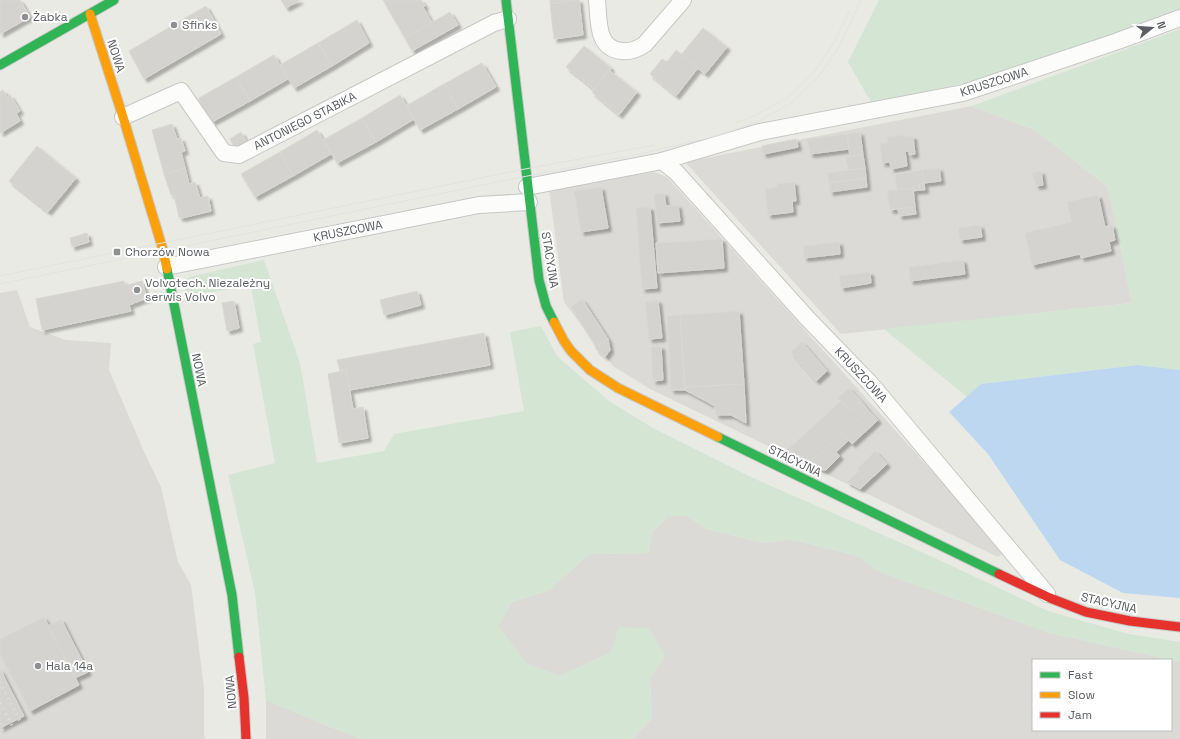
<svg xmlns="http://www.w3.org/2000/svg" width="1180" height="739" viewBox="0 0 1180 739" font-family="'Space Grotesk',sans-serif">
	<defs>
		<filter id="shadow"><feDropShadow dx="3.5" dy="3.5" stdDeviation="1" flood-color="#0004"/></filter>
	</defs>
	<rect width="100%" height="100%" fill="#eaeae5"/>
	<g fill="#dbdad6" fill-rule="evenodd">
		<path d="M972 106 1035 130 1108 187 1132 303 841 334 685 162Z"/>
		<path d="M654 172 667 177 1005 552 998 557 650 389 613 366 564 302 549 189Z"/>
		<path d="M17 290 30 327 66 340 111 343 109 370 145 454 161 487 178 562 191 585 204 689V735L205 739H0V293Z"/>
		<path d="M668 516H687L707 529 765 543 790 539 858 556 880 572 1050 633 1180 662V739H631L652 718 650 679 665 655 610 653 560 676 527 664 498 626 512 602 549 590 589 554 648 553 652 532ZM1033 660H1171V730H1033Z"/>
		<path d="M266 700 333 728 363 739H266Z"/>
	</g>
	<g fill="#d4e5d3">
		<path d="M879 0H1180V11L1038 66 872 104 848 62Z"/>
		<path d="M1180 29V370L1137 365 981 384 967 397 884 329 1132 303 1108 187 1035 130 972 106Z"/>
		<path d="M264 260 300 363 317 463 384 451 394 434 524 411 510 332 541 326 557 356 609 401 653 428 753 478 922 552 1048 611 1129 634 1180 642V662L1050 633 880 572 858 556 790 539 765 543 707 529 687 516H668L652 532 648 553 589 554 549 590 512 602 498 626 527 664 560 676 610 653 619 627 649 628 665 655 650 679 652 718 631 739H363L333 728 266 700 255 593 228 475 275 463 253 344 261 342 251 286 187 296C185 289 182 281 189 277Z"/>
	</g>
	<path fill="#bed7f0" d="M1137 365 1180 370V598L1123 593 1060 560 988 454 949 412 981 384Z"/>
	<g fill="#d4d3d0" stroke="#d9d8d4" filter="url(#shadow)">
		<path d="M0 0H20L30 17 0 34Z"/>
		<path d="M281 0H300L286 8Z"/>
		<path d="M383 0H421L425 6 423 7 432 23 405 38Z"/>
		<path d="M550 0H579L550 4Z"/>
		<path d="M579 0 583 35 554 39 550 4Z"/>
		<path d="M206 6 221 34 144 79 129 51Z"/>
		<path d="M450 12 458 25 412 51 405 38Z"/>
		<path d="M357 20 369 43 332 66 318 43Z"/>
		<path d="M703 28 727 47 705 74 681 55Z"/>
		<path d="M318 43 332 66 294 88 280 65Z"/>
		<path d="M584 46 611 68 594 89 566 67Z"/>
		<path d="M676 50 698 68 676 96 650 74 662 59 667 62Z"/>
		<path d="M274 55 288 79 250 101 236 77Z"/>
		<path d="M482 63 496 87 458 109 444 84Z"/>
		<path d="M609 70 637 92 619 115 592 92Z"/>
		<path d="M236 77 250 101 212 122 199 100V98Z"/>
		<path d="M444 84 458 109 420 130 406 106Z"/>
		<path d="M3 90 7 97 10 95 20 111 16 113 20 121 0 133V92Z"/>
		<path d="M400 95 414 119 376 142 362 118Z"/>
		<path d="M362 118 376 142 337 163 323 140Z"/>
		<path d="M172 124 177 139 181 138 185 151 181 152 185 168 164 174 152 130Z"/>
		<path d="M317 130 331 154 293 176 280 152Z"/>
		<path d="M241 132 247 143 236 150 230 139Z"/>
		<path d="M860 132 863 155 850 157 847 134Z"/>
		<path d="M847 134 849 149 810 154 807 139Z"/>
		<path d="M904 135V137L913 136 915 154 909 155V151H905L907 166 891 169 890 162 882 163 880 144 888 143 887 137Z"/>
		<path d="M796 139 798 147 764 154H763L762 146Z"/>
		<path d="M37 146 76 178 48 212 9 181Z"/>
		<path d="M280 152 293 176 255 197 241 174Z"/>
		<path d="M863 155 865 168 848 170 846 157Z"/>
		<path d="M185 168 189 184 195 182 200 198 208 196 211 211 182 218 179 217 174 195H171L164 174Z"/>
		<path d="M865 168 866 178 829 183 827 173Z"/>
		<path d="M939 168 941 181 924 183 922 170Z"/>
		<path d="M922 170 924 183 919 184 920 190 913 191V188L897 190 895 174Z"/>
		<path d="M1041 171 1043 185 1036 186 1032 173Z"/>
		<path d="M866 178 867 187 830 192 829 183Z"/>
		<path d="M794 182 796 201H792L793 212 768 215 765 189 777 187V184Z"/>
		<path d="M924 183 925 190H920L919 184Z"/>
		<path d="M601 187 608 228 581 232 574 191Z"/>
		<path d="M913 188 915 207 890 210 887 191Z"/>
		<path d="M664 193 666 206 678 205 680 221 657 223 654 194Z"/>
		<path d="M1098 195 1105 227 1112 225 1115 240 1109 242 1111 251 1081 258 1080 254 1032 265 1025 233 1072 222 1067 202Z"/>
		<path d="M650 207 657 288 642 289 636 208Z"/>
		<path d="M915 207 916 214 899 216 898 209Z"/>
		<path d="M980 225 982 237 960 240 958 228Z"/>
		<path d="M87 233 89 242 72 247 70 238Z"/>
		<path d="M722 239 724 268 658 273 656 243Z"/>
		<path d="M839 242 840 254 804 258 803 246Z"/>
		<path d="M963 260 965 274 910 281 909 267Z"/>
		<path d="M870 272 871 283 841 288 839 276Z"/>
		<path d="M124 281 125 286 142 281 147 298 129 305 131 311 42 330 36 299Z"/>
		<path d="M417 291 421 305 384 315 380 300Z"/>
		<path d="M582 299 608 339 596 347 571 307Z"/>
		<path d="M658 300 662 338 649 339 645 302Z"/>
		<path d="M234 301 239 328 227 331 222 303Z"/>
		<path d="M739 311 744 384 685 387 680 315Z"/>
		<path d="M680 315 685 390H671L667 316Z"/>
		<path d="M484 333 490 365 350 390 346 370 340 371 337 360Z"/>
		<path d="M608 339 610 350 605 357 595 348Z"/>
		<path d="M802 342 827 371 816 381 791 352Z"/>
		<path d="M661 346 663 380 653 381 651 347Z"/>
		<path d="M346 370 353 409 363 407 368 438 339 443 328 374Z"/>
		<path d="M744 384 746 423 731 415H716L715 406 685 390V387Z"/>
		<path d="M849 388 861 401 850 411 838 398Z"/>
		<path d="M841 401 850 411 861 401 868 410 810 463 786 451Z"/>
		<path d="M868 410 878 420 852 444 842 434Z"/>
		<path d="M842 434 849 440 836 452 840 456 826 470H822L810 463Z"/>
		<path d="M875 451 887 464 860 489 847 482 859 471 857 469Z"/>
		<path d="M44 617 79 685 30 711 0 654V639Z"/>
		<path d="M61 619 88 672 75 678 48 626Z"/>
		<path d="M0 669 24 716 0 728Z"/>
	</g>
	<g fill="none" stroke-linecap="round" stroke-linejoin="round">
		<g stroke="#c7c7c7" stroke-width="18">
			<g id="street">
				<path d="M597 0C599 20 596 49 622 51 630 52 638 49 645 44L683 0"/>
				<path d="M123 117 181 91 224 153 239 155 494 23 508 19"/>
				<path d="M662 161 760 132 963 93 1118 41 1180 18"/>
				<path d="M527 187 662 161 676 172 808 319 870 383 1047 594"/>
				<path d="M166 267 479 205 529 202"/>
			</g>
		</g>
		<g stroke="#c7c7c7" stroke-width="11">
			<g id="fast">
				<path d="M506 0 539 280 546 306 554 322"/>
				<path d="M0 65 114 0"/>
				<path d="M167 269 232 595 239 657"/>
				<path d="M718 437 999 574"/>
			</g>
		</g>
		<g stroke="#c7c7c7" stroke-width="11">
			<g id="slow">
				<path d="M90 14 123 117 163 250 167 269"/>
				<path d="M554 322 564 341 571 351 590 370 618 388 718 437"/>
			</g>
		</g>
		<g stroke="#c7c7c7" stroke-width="11">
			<g id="jam">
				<path d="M999 574 1050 598 1086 612 1130 621 1180 627"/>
				<path d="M239 657 244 698 246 739"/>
			</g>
		</g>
		<use href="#street" stroke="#fcfcfb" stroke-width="16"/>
		<use href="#fast" stroke="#30b455" stroke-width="9"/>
		<use href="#slow" stroke="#ff9f0a" stroke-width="9"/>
		<use href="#jam" stroke="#e5322d" stroke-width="9"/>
		<g stroke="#e2e2e2" stroke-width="1">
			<path d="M736 123 756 115 787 98 815 71 834 42 849 12"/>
			<path d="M0 276 525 169 655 145"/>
			<path d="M0 284 507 180 645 153 720 135 759 121 791 103 820 75 840 45 861 0"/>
		</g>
		<g stroke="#e2e2e2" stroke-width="3" stroke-dasharray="1 5" stroke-linecap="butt">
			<path d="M0 682 21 723"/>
			<path d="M0 703 13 727"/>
			<path d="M0 724 4 732"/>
		</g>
	</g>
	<g fill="#8d8f90" stroke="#fff" stroke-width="1.5">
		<circle cx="25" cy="17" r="4"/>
		<circle cx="174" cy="25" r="4"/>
		<rect x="113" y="248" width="8" height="8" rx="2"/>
		<circle cx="137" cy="290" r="4"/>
		<circle cx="38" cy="666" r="4"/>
	</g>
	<g text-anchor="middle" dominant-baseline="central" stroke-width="4" stroke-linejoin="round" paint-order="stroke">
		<g font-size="12" fill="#5b5e62" stroke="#fff" text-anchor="start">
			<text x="33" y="17">Żabka</text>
			<text x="182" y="25">Sfinks</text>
			<text x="125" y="252">Chorzów Nowa</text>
			<text x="145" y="283">Volvotech. Niezależny<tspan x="145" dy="14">serwis Volvo</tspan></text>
			<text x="46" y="666">Hala 14a</text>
		</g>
		<g font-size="12" fill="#5b5e62" stroke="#fff">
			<text transform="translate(116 56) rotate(72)">NOWA</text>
			<text transform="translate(994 82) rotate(-18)">KRUSZCOWA</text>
			<text transform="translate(305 121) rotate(-27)">ANTONIEGO STABIKA</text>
			<text transform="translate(348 231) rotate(-11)">KRUSZCOWA</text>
			<text transform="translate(550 260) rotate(81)">STACYJNA</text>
			<text transform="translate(199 370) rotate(79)">NOWA</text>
			<text transform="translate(861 375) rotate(47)">KRUSZCOWA</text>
			<text transform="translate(795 461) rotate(26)">STACYJNA</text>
			<text transform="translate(1109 603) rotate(13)">STACYJNA</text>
			<text transform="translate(231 692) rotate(-95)">NOWA</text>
		</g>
	</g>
	<rect x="1032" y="659" width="140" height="72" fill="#ffffff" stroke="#bdbfc0"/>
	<rect x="1040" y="672" width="20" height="6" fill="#30b455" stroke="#bdbfc0"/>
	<text x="1068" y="679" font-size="12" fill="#5b5e62">Fast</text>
	<rect x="1040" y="692" width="20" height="6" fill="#ff9f0a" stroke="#bdbfc0"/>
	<text x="1068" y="699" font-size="12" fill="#5b5e62">Slow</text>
	<rect x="1040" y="712" width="20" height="6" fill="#e5322d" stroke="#bdbfc0"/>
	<text x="1068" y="719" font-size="12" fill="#5b5e62">Jam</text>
	<g transform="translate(1152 28) rotate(73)" stroke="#ffffff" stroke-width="3" paint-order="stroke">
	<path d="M0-3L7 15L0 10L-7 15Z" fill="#5b5e62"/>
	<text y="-6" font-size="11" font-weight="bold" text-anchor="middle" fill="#5b5e62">N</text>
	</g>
</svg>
